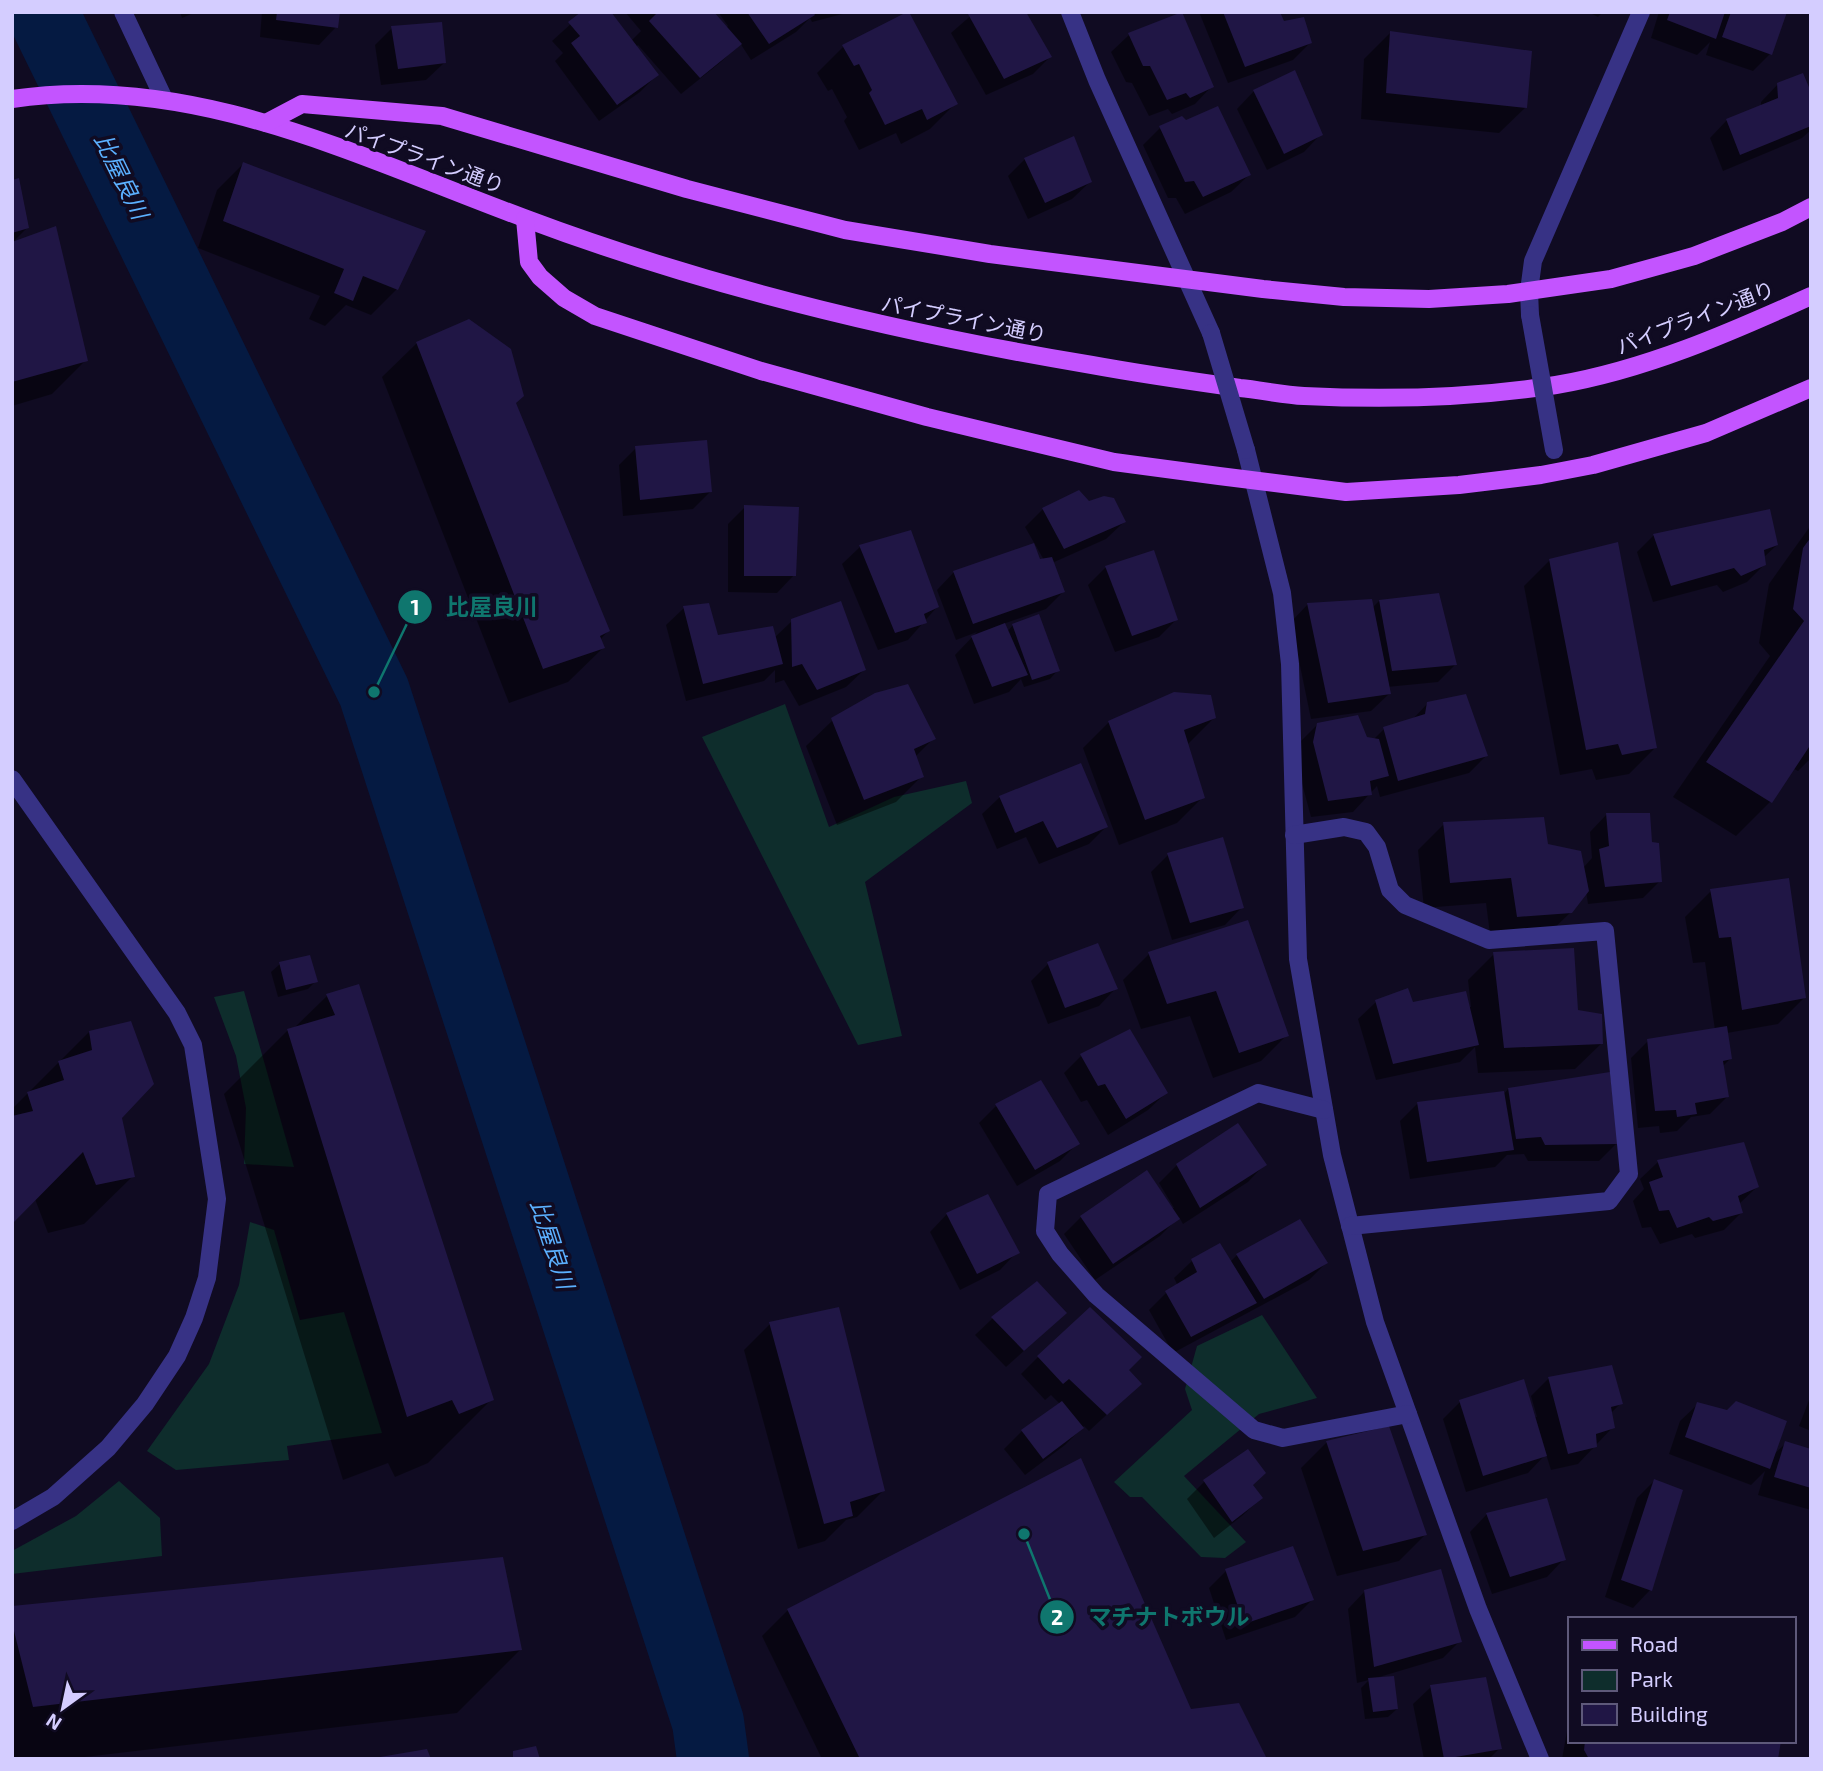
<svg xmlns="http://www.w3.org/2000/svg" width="1823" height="1771" viewBox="0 0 1823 1771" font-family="'Exo 2','Noto Sans JP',sans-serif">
	<rect width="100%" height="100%" fill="#100b22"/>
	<g fill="#0e2d2c">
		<path d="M785 704 829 827 894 797 966 781 972 803 865 882 902 1036 858 1045 702 737Z"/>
		<path d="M244 991 294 1167 244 1164 246 1108 236 1056 214 997Z"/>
		<path d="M250 1222 274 1230 300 1320 344 1312 382 1433 287 1446 289 1460 176 1470 147 1451 209 1364 239 1285Z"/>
		<path d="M1262 1315 1317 1398 1259 1414 1184 1476 1246 1542 1225 1558 1201 1557 1142 1497H1130L1114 1482 1192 1410 1185 1389 1197 1346Z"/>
		<path d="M119 1481 160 1518 162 1556 12 1574V1551L76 1516Z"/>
	</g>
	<g fill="#0007">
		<path d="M180 12H196L182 18Z"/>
		<path d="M262 12H338L336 27 319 45 260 37Z"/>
		<path d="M584 12 631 41 641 31 625 12H712L726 28 728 26 718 12H850L812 22 810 18 796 32 751 60 740 43 722 61 681 94 638 45 636 47 657 75 640 92 599 121 555 61 563 53 552 41Z"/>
		<path d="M975 12 1050 57 1033 74 986 95 951 33Z"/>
		<path d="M1199 12H1278L1283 24 1310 43 1293 60 1228 83Z"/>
		<path d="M1588 12H1603L1598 17Z"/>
		<path d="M1659 12H1786L1770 54 1753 71 1706 55 1710 42 1697 55 1651 38Z"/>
		<path d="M908 14 956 103 930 129 901 144 896 133 859 150 844 121 847 117 832 89 828 91 817 73 843 47Z"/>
		<path d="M392 28 444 63 426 80 381 85 375 45Z"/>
		<path d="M1391 32 1526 107 1499 133 1361 119 1364 59Z"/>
		<path d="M1129 35 1212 86 1195 104 1172 114 1168 109 1149 116 1132 83 1126 82 1111 52Z"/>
		<path d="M1778 84 1811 97V130L1802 138 1723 171 1710 138 1727 120 1761 107V102Z"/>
		<path d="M1254 91 1321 134 1304 152 1267 170 1237 109Z"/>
		<path d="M1160 128 1249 175 1231 192 1185 214 1176 198H1168L1143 145Z"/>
		<path d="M1025 159 1090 182 1072 199 1028 219 1008 176Z"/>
		<path d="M243 164 397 289 371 315 346 305 325 326 309 319 320 296 198 248 217 190Z"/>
		<path d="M12 182 27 228 12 243Z"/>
		<path d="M12 243 86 360 52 394 12 406Z"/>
		<path d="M417 343 514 404 608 631 600 640 603 648 568 682 509 703 382 377Z"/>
		<path d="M636 448 710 492 693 509 623 516 619 465Z"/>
		<path d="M1079 492 1089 503 1124 522 1106 539 1052 563 1063 592 1046 609 1003 624 1007 632 1013 625 1058 670 1050 679 1024 687 1021 679 1009 692 974 704 955 655 977 632 956 640 937 590 954 572 1044 560 1025 527 1043 509Z"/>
		<path d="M745 507 794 575 777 593 728 592V524Z"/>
		<path d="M1811 525V758L1798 771 1792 768 1770 802 1736 836 1673 797 1770 656 1759 643 1769 584Z"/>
		<path d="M910 532 937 607 908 640 878 650 842 564 860 547Z"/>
		<path d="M1654 535 1777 545 1763 558 1764 565 1747 582 1723 592 1717 585 1653 602 1637 552Z"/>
		<path d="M1153 553 1176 620 1159 637 1115 652 1088 585 1105 568Z"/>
		<path d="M1550 560 1655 748 1629 774 1596 780 1592 769 1560 775 1524 586Z"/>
		<path d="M1379 601 1455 665 1438 682 1387 687 1389 694 1371 711 1311 719 1291 622 1308 604 1372 608Z"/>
		<path d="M684 608 717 637 774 638 792 621 864 670 846 687 799 706 784 680 775 683V670L764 681 686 701 666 625Z"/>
		<path d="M1428 703 1486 756 1469 773 1380 797 1377 786 1353 812 1311 817 1296 761 1300 742 1318 724 1373 740 1384 729 1411 721Z"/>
		<path d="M1214 718 1187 745 1203 797 1177 823 1119 845 1083 748 1109 722Z"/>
		<path d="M833 720 933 739 915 757 922 776 896 802 837 825 806 746Z"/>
		<path d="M1000 797 1106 827 1089 844 1039 864 1026 837 997 849 982 814Z"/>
		<path d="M1607 814 1651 843 1660 881 1643 898 1588 904 1586 891 1571 912 1544 938 1491 942 1486 903 1424 908 1418 850 1444 824 1546 845 1583 868 1592 858 1590 832Z"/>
		<path d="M1168 855 1242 907 1225 925 1172 940 1151 872Z"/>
		<path d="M1711 891 1804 998 1778 1024 1727 1033 1731 1058 1723 1066 1727 1097 1710 1114 1691 1117 1677 1131 1660 1133 1659 1126 1638 1128 1631 1058 1648 1041 1715 1030 1705 962 1693 963 1685 917Z"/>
		<path d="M1247 922 1287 1035 1261 1061 1213 1078 1190 1016 1141 1029 1123 980 1149 954Z"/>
		<path d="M1494 954 1576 1012 1602 1043 1575 1069 1478 1073 1475 1047 1460 1062 1376 1080 1358 1019 1376 1002 1407 990 1412 1004 1471 1007 1468 980Z"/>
		<path d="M280 964 316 981 308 989 278 997 271 972Z"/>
		<path d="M1048 964 1116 988 1099 1006 1048 1024 1031 981Z"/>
		<path d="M358 986 492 1399 428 1463 395 1477 388 1463 343 1480 224 1094 288 1030 294 1028 327 996Z"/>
		<path d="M89 1032 120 1117 133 1176 84 1224 48 1233 35 1199 12 1221V1109Z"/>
		<path d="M1081 1056 1166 1093 1148 1110 1108 1135 1087 1100 1081 1102 1064 1073Z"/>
		<path d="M1508 1089 1617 1143 1599 1161H1528L1524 1154 1507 1155 1495 1167 1410 1179 1400 1121 1418 1103 1503 1095Z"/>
		<path d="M996 1106 1078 1143 1060 1161 1017 1186 979 1123Z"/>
		<path d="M1237 1125 1265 1164 1248 1182 1183 1224 1179 1217 1160 1236 1095 1280 1064 1234 1081 1217 1171 1209 1174 1208 1159 1183 1177 1165Z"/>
		<path d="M1743 1144 1757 1187 1739 1204 1741 1213 1724 1230 1695 1238 1692 1234 1660 1244 1651 1227 1642 1228 1633 1201 1644 1189 1640 1179 1658 1162Z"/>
		<path d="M947 1214 1017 1252 1000 1270 960 1290 930 1232Z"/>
		<path d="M1219 1245 1230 1262 1237 1255 1326 1263 1309 1280 1173 1353 1149 1310 1166 1293 1178 1286 1174 1278 1192 1261Z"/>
		<path d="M993 1318 1047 1330 1006 1367 975 1335Z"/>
		<path d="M770 1324 883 1491 857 1517 846 1520 825 1541 798 1549 744 1350Z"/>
		<path d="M1038 1357 1126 1370 1140 1384 1089 1431 1084 1426 1065 1445 1025 1475 1004 1449 1022 1431 1060 1404 1051 1395 1045 1400 1021 1374Z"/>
		<path d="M1549 1378 1621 1403 1610 1414 1613 1427 1578 1464 1551 1470 1546 1454 1528 1473 1466 1492 1443 1419 1460 1402 1537 1417 1531 1396Z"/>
		<path d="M1811 1395V1431L1799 1426Z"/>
		<path d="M1698 1404 1772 1456 1786 1443 1811 1451V1510L1758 1495 1765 1471 1751 1485 1669 1454 1680 1421Z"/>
		<path d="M1327 1442 1425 1535 1399 1561 1337 1576 1301 1468Z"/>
		<path d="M1654 1481 1650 1590 1633 1608 1605 1597 1637 1498Z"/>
		<path d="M1204 1482 1251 1486 1261 1498 1243 1515 1214 1538 1187 1499Z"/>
		<path d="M1487 1514 1564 1559 1547 1577 1492 1594 1470 1532Z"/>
		<path d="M1226 1571 1312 1600 1295 1617 1226 1640 1209 1588Z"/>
		<path d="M1365 1591 1460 1641 1443 1658 1376 1678 1397 1709 1388 1717 1365 1719 1361 1688 1369 1680 1357 1683 1348 1609Z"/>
		<path d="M12 1608 521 1649 457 1713 68 1759H12Z"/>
		<path d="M788 1610 1190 1710 1265 1759H822L762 1636Z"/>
		<path d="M1431 1687 1500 1748 1489 1759H1424L1413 1704Z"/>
		<path d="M1569 1720V1741H1779L1776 1759H1562Z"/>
	</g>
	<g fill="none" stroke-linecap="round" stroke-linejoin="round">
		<path stroke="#051a42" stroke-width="72" d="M42 12 374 692 708 1722 713 1759"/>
	</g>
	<g fill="#201645">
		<path d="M277 12H340L338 28 276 20Z"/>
		<path d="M581 12H611L659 75 617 105 571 43 580 36 568 22Z"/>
		<path d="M658 12H714L742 44 700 78 649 21Z"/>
		<path d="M747 12H813L815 15 769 44Z"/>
		<path d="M907 12H909L958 104 927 120 922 109 885 125 869 93 872 90 859 64 854 66 842 45Z"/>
		<path d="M971 12H1026L1052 57 1004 79 968 14Z"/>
		<path d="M1182 12 1214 87 1190 98 1186 93 1167 100 1150 66H1143L1128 33Z"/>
		<path d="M1223 12H1280L1284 21 1304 17 1312 43 1245 67Z"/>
		<path d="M1670 12H1725L1716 39 1667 20Z"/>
		<path d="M1731 12H1787L1772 55 1722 37Z"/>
		<path d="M442 22 446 63 398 69 391 26Z"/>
		<path d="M1390 31 1532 51 1527 108 1386 93Z"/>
		<path d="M1295 70 1323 135 1284 154 1253 90Z"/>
		<path d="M1803 73 1811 92V126L1740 155 1726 119 1778 98 1777 83Z"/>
		<path d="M1218 106 1251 175 1203 197 1194 181 1185 182 1159 126 1182 116 1186 120Z"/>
		<path d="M1074 136 1092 182 1045 203 1024 158Z"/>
		<path d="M243 162 426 231 398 290 363 276 353 301 334 293 344 269 223 221Z"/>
		<path d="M19 178 29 228 12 233V180Z"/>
		<path d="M56 226 88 361 12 382V242Z"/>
		<path d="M469 319 511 349 524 396 516 403 610 631 600 636 605 648 543 669 416 342Z"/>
		<path d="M707 440 712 492 640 500 635 446Z"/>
		<path d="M1079 490 1089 501 1104 496 1114 498 1126 522 1064 549 1042 508Z"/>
		<path d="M744 505 799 507 796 576H744Z"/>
		<path d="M1770 509 1778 545 1764 550 1766 565 1741 576 1734 568 1671 586 1653 534Z"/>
		<path d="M911 530 939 607 924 614 927 623 895 633 859 545Z"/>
		<path d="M1811 537V744L1772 803 1706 762 1804 621 1793 609 1803 548Z"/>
		<path d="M1618 542 1657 748 1622 755 1618 744 1586 750 1549 559Z"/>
		<path d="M1034 543 1040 559 1052 557 1065 592 973 624 953 571Z"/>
		<path d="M1154 550 1178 620 1132 636 1105 566Z"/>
		<path d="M1439 593 1457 665 1392 671 1379 600Z"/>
		<path d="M1372 599 1391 694 1328 703 1307 603Z"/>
		<path d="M841 601 866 670 817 690 802 664 792 667 791 619Z"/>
		<path d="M709 603 718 635 773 626 783 664 703 684 683 606Z"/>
		<path d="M1039 614 1060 671 1032 680 1012 624Z"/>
		<path d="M1005 623 1028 675 992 687 971 636Z"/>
		<path d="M908 684 936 739 914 749 924 777 864 800 831 718 875 693Z"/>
		<path d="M1174 692 1211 695 1216 718 1184 730 1205 798 1145 820 1108 721Z"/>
		<path d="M1466 694 1488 756 1398 781 1383 727 1425 714 1427 702Z"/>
		<path d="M1358 715 1367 737 1379 739 1389 776 1370 781 1372 795 1328 801 1313 742 1317 723Z"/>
		<path d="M1081 763 1108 827 1057 848 1043 821 1015 833 999 796Z"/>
		<path d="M1606 813H1650L1652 842 1659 843 1662 882 1605 887 1599 849 1609 846Z"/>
		<path d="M1544 817 1548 844 1581 851 1589 891 1572 913 1517 917 1511 878 1450 883 1443 822Z"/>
		<path d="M1223 837 1244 908 1190 923 1167 853Z"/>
		<path d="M1789 878 1806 998 1742 1010 1731 937 1719 938 1710 889Z"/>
		<path d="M1248 920 1289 1036 1239 1053 1216 991 1167 1004 1148 952Z"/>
		<path d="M1098 943 1118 989 1065 1008 1047 962Z"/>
		<path d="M1574 948 1578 1010 1602 1014 1603 1044 1504 1048 1493 952Z"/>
		<path d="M310 955 318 982 286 990 279 962Z"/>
		<path d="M359 984 494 1400 459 1414 452 1400 407 1417 287 1029 335 1015 326 994Z"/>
		<path d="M1408 988 1413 1002 1466 991 1479 1045 1393 1064 1375 1000Z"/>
		<path d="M131 1021 154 1084 122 1118 135 1177 96 1185 83 1152 12 1224V1116L33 1111 27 1092 64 1080 58 1061 92 1050 89 1031Z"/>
		<path d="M1727 1026 1732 1059 1723 1061 1729 1097 1695 1103 1697 1114 1677 1117 1676 1110 1655 1111 1647 1039Z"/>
		<path d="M1130 1029 1168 1093 1126 1119 1105 1084 1098 1086 1080 1054Z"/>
		<path d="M1610 1072 1618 1144 1545 1145 1541 1137 1516 1139 1508 1088Z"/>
		<path d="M1041 1080 1080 1144 1035 1170 995 1104Z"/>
		<path d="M1504 1091 1514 1150 1427 1162 1417 1102Z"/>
		<path d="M1238 1123 1267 1165 1200 1208 1176 1164Z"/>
		<path d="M1744 1142 1759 1187 1738 1196 1743 1213 1713 1221 1709 1217 1677 1228 1669 1210 1659 1211 1649 1182 1663 1177 1657 1160Z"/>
		<path d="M1147 1170 1180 1219 1113 1264 1080 1216Z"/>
		<path d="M988 1194 1020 1253 977 1274 946 1213Z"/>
		<path d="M1300 1219 1328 1263 1264 1299 1236 1254Z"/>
		<path d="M1220 1243 1257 1303 1191 1337 1165 1291 1197 1272 1191 1259Z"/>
		<path d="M1037 1281 1067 1313 1024 1351 991 1317Z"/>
		<path d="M839 1307 885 1491 850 1502 853 1516 824 1524 769 1322Z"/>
		<path d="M1090 1307 1142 1357 1129 1370 1142 1384 1107 1415 1069 1379 1063 1384 1037 1356Z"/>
		<path d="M1612 1365 1623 1404 1611 1407 1615 1428 1596 1434 1597 1447 1568 1454 1548 1377Z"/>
		<path d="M1524 1379 1547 1456 1483 1476 1459 1400Z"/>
		<path d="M1062 1401 1084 1428 1043 1459 1021 1430Z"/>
		<path d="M1736 1401 1787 1421 1770 1469 1685 1437 1697 1402 1727 1410Z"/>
		<path d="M1389 1426 1427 1535 1363 1551 1326 1441Z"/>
		<path d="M1785 1441 1811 1449V1488L1774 1477Z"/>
		<path d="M1248 1449 1266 1473 1253 1485 1263 1498 1232 1522 1203 1480Z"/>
		<path d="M1081 1458 1191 1709 1239 1703 1267 1759H860L787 1609Z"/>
		<path d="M1654 1479 1683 1490 1652 1591 1621 1580Z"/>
		<path d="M1547 1498 1566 1560 1510 1577 1486 1513Z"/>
		<path d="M1293 1546 1314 1600 1244 1624 1225 1569Z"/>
		<path d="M503 1557 522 1650 33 1707 12 1623V1606Z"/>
		<path d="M1441 1569 1462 1642 1374 1667 1364 1590Z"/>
		<path d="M1394 1676 1398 1709 1373 1712 1368 1678Z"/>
		<path d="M1486 1677 1502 1749 1444 1759 1430 1685Z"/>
		<path d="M1585 1741H1781L1778 1759H1589L1584 1750Z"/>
		<path d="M536 1746 540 1759H513V1751Z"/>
		<path d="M427 1749 431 1759H380V1757Z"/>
	</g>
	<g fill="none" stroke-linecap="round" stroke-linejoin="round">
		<g stroke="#373285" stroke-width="18">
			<path d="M123 12 164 99"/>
			<path d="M1070 12 1097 80 1211 333"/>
			<path d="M1530 315 1529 291 1533 261 1641 12"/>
			<path d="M1246 450 1282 593 1290 664 1298 959 1332 1155 1375 1322 1478 1609 1540 1759"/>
			<path d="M12 779 177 1013 193 1045 217 1199 207 1278 194 1318 177 1356 145 1404 108 1448 53 1497 12 1521"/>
			<path d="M1294 835 1344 827 1366 832 1377 847 1390 890 1405 905 1489 940 1605 931 1629 1174 1609 1201 1350 1226"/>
			<path d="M1324 1110 1258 1093 1048 1194 1045 1231 1060 1254 1096 1295 1254 1430 1283 1438 1408 1414"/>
		</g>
		<g stroke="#c354ff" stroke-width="18">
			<path d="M12 99C193 72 359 157 524 218 707 287 899 333 1092 365 1141 374 1190 381 1240 388 1261 390 1283 395 1304 396 1387 400 1474 398 1556 385 1645 370 1729 333 1811 296"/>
			<path d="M266 123 302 104 442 116 687 189 845 230 990 254 1263 289 1344 297 1429 299 1508 294 1611 279 1694 256 1782 222 1811 207"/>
			<path d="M525 219 529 262 540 277 564 298 595 316 761 371 927 417 1114 462 1219 476 1346 492 1459 485 1541 475 1593 465 1706 433 1811 388"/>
		</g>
		<g stroke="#373285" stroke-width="18">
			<path d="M1530 315 1554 450"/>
			<path d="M1211 333 1246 450"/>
		</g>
	</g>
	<g text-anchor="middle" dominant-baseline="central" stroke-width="7" stroke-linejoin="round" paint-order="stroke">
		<g font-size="21" fill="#d4cdff" stroke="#100b22">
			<text transform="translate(425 157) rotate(20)">パイプライン通り</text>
			<text transform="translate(1695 317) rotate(-21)">パイプライン通り</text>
			<text transform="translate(964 318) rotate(11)">パイプライン通り</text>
		</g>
		<g font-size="23" font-style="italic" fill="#5bb0ff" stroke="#100b22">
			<text transform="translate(122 176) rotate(64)">比屋良川</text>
			<text transform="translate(553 1244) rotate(72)">比屋良川</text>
		</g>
	</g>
	<path fill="none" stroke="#0f766e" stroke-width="2.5" d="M374 692L415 607M1024 1534L1057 1617"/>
	<g fill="#0f766e" stroke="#100b22" stroke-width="2.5">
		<circle cx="374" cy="692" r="7"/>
		<circle cx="1024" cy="1534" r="7"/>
		<circle cx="415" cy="607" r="18"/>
		<circle cx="1057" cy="1617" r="18"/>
	</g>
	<g font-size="21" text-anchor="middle" font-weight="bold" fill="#fff">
		<text x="415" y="615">1</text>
		<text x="1057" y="1625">2</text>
	</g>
	<g font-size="23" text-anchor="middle" font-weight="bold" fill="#0f766e" stroke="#100b22" stroke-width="7" stroke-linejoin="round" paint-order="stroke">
		<text x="492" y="615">比屋良川</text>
		<text x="1169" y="1625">マチナトボウル</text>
	</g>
	<rect width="1823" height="1771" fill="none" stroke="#d4cdff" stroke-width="28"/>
	<rect x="1568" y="1617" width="228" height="126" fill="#100b22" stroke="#5e597a" stroke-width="2"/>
	<rect x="1582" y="1640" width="35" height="10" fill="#c354ff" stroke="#5e597a" stroke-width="2"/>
	<text x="1630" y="1652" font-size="21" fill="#d4cdff">Road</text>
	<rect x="1582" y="1670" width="35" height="21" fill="#0e2d2c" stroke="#5e597a" stroke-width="2"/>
	<text x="1630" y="1687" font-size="21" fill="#d4cdff">Park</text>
	<rect x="1582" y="1704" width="35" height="21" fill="#201645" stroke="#5e597a" stroke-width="2"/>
	<text x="1630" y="1722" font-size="21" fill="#d4cdff">Building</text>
	<g transform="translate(63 1708) rotate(213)" stroke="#100b22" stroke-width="5" paint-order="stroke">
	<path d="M0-5L12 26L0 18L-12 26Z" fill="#d4cdff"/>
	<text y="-10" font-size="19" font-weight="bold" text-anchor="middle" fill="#d4cdff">N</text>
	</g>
</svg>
